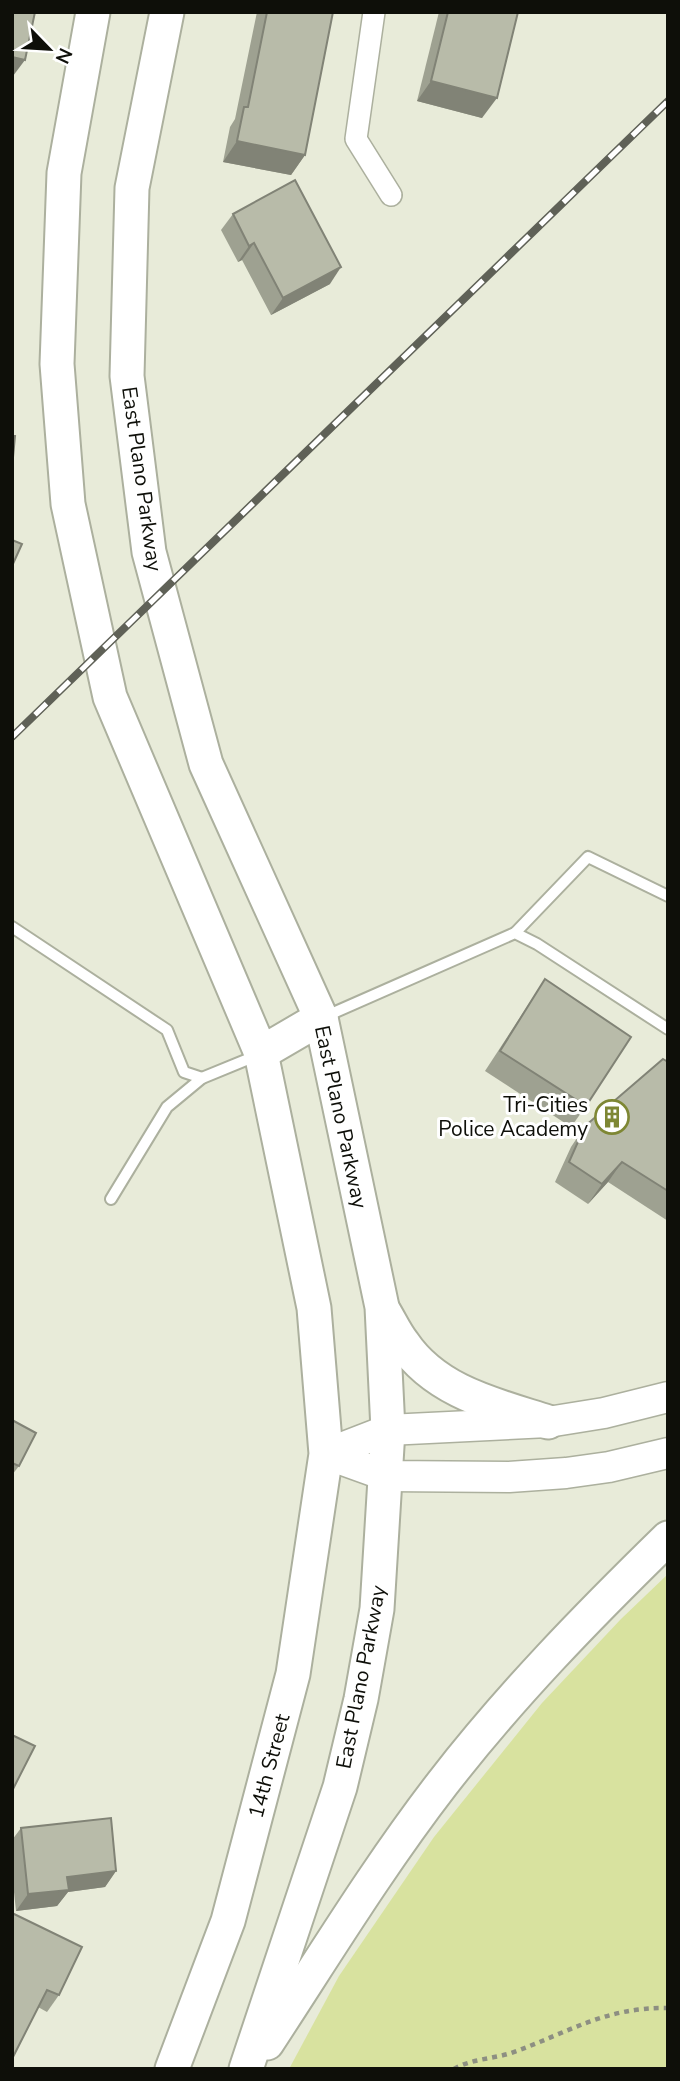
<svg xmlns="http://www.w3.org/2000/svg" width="680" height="2081" viewBox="0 0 680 2081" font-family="'Nunito Sans',sans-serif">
	<rect width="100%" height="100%" fill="#e8ebd9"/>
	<path fill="#d8e29f" d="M668 1574V2069H289L339 1976 434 1837 542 1703 621 1619Z"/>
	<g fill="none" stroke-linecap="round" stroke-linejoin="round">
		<g stroke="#acb09e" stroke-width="14">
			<g id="lane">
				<path d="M12 927 167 1030 184 1072 202 1078"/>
				<path d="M515 933 588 857 668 896"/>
				<path d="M324 1017 515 933 537 944 668 1029"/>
				<path d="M111 1199 167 1107 202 1078 258 1055"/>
			</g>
		</g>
		<g stroke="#acb09e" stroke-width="24">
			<path id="street" d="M374 12 356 139 391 195"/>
		</g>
		<g stroke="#acb09e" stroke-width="33">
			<g id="secondary">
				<path d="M326 1454 388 1430 548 1422 604 1413 668 1397"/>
				<path d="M326 1454 387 1476 509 1477 566 1473 609 1467 668 1453"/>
			</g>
		</g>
		<g stroke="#acb09e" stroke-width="37">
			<g id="primary">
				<path d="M93 12 64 173 57 364 68 504 110 697 261 1053 314 1308 326 1454 293 1674 228 1921 172 2069"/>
				<path d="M167 12 132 188 127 376 149 552 206 764 321 1018 382 1307 388 1430 377 1609 361 1699 340 1787 246 2069"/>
				<path d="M261 1053 321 1018"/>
				<path d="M383 1310C390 1321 395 1333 403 1343 436 1392 495 1405 548 1422"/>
				<path d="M267 2043C324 1956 378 1867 442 1784 510 1696 588 1616 668 1538"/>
			</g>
		</g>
		<path stroke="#8d8f82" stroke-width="4.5" stroke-dasharray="5 5" stroke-linecap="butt" d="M454 2069C471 2059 492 2059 511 2053 568 2033 604 2007 668 2008"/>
		<use href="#lane" stroke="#fff" stroke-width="10"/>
		<use href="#street" stroke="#fff" stroke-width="21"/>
		<use href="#secondary" stroke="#fff" stroke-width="30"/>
		<use href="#primary" stroke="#fff" stroke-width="33"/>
		<g stroke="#5f6157" stroke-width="8">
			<path id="rail" d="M12 737 668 101"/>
		</g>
		<use href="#rail" stroke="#fff" stroke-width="5" stroke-dasharray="16" stroke-linecap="butt"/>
	</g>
	<g fill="#9ea191">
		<path d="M257 12H333L305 155 291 175 223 162 230 127 235 119Z"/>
		<path d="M439 12H518L482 118 417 101Z"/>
		<path d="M233 214 330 284 271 315 242 260 238 262 221 230Z"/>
		<path d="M545 979 586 1106 571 1127 485 1071Z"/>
		<path d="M668 1062V1221L608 1182 588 1204 555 1182 571 1147 585 1126Z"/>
		<path d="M12 1420 19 1466 12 1475Z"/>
		<path d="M21 1828 116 1871 105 1887 68 1892 57 1906 16 1911 12 1873V1840Z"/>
		<path d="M12 1913 59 1995 47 2012 38 2007Z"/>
	</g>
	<g fill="#818376">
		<path d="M12 57 25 60 13 76H12Z"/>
		<path d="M431 81 497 98 482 118 417 101Z"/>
		<path d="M237 141 305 155 291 175 223 162Z"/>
		<path d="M254 243 242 260 238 262 249 246Z"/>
		<path d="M341 267 330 284 271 315 283 298Z"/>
		<path d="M622 1162 608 1182 588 1204 602 1184Z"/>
		<path d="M116 1871 105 1887 68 1892 57 1906 16 1911 28 1894 67 1877Z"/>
	</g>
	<g fill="#b8bba9" stroke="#818376" stroke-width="2">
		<path d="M12 12H35L25 60 12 57Z"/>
		<path d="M267 12H333L305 155 237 141 244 107H248Z"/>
		<path d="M448 12H518L497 98 431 81Z"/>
		<path d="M295 180 341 267 283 298 254 243 249 246 233 214Z"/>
		<path d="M12 436H15L12 468Z"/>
		<path d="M12 540 22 544 12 566Z"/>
		<path d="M545 979 631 1037 586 1106 500 1051Z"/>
		<path d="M663 1059 668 1062V1191L622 1162 602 1184 569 1162 585 1126Z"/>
		<path d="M12 1420 36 1433 19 1466 12 1463Z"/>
		<path d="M12 1735 35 1746 12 1791Z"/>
		<path d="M111 1818 116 1871 67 1877 69 1890 28 1894 21 1828Z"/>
		<path d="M12 1913 82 1947 59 1995 47 1990 13 2057Z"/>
	</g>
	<defs>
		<g id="building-ring" transform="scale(1.75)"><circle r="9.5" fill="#fff" stroke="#7e8734" stroke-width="1.5"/><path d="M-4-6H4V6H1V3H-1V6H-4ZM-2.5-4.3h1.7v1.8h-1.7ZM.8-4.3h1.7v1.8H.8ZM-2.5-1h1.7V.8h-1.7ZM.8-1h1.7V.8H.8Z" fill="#7e8734"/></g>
	</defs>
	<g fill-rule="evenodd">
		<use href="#building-ring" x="612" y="1117"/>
	</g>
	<g text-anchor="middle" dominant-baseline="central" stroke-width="6" stroke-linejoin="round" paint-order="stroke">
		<g font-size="21" fill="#0e0f09" stroke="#fff">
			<text transform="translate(142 479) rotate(82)">East Plano Parkway</text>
			<text transform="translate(341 1117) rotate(78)">East Plano Parkway</text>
			<text transform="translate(361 1677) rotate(-79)">East Plano Parkway</text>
			<text transform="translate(269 1766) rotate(-75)">14th Street</text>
		</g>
		<g font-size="21" fill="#0e0f09" stroke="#fff" text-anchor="end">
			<text x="588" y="1105">Tri-Cities<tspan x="588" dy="24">Police Academy</tspan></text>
		</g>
	</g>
	<rect width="680" height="2081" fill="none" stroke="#0e0f09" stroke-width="28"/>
	<g transform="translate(49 49) rotate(115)" stroke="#ffffff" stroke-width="5" paint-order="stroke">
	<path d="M0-5L12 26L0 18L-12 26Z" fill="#0e0f09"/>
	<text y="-10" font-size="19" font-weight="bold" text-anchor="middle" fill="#0e0f09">N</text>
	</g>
</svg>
